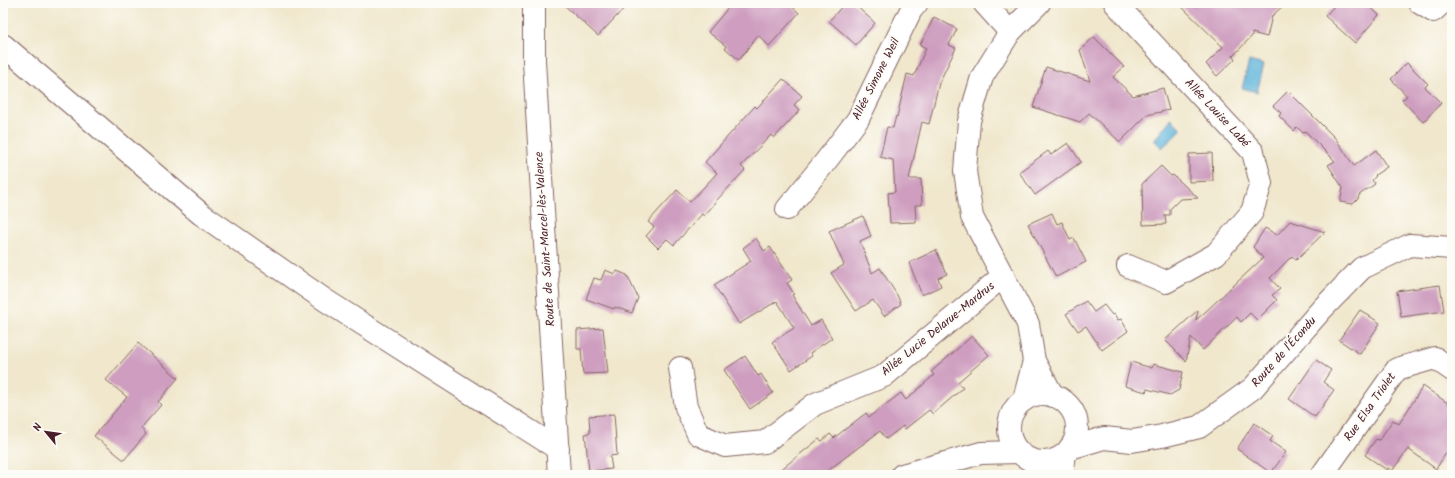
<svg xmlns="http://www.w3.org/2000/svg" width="1455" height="478" viewBox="0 0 1455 478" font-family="Kalam,sans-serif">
	<rect width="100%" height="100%" fill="#fdfcf7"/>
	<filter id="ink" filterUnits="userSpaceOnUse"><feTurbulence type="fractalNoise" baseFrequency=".025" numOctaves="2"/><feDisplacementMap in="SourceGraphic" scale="8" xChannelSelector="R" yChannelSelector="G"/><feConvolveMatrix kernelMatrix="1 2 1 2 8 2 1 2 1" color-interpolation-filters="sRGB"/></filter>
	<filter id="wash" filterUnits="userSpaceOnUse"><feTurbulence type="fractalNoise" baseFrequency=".012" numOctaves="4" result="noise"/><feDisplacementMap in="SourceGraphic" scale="16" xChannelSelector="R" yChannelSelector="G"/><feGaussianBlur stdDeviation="0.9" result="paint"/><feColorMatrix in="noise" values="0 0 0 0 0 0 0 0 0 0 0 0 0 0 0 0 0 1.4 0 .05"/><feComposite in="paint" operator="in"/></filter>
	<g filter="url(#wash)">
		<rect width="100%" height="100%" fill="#f0e7cc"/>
		<g fill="#5db3da" stroke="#546982">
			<path d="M1249 61 1264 65 1257 92 1242 88Z"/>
			<path d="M1171 119 1182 129 1162 148 1154 140Z"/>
		</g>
		<g id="blocks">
			<g fill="#ce9dbf">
				<path d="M562 3H629L598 36Z"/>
				<path d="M732 3H788L799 13 769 46 758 35 739 60 725 48 726 46 708 32Z"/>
				<path d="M845 3H853L875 23 856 45 829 21Z"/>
				<path d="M1178 3H1286L1272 16 1267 37 1252 33V36L1233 56 1232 55 1235 59 1217 76 1206 64 1223 47Z"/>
				<path d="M1337 3H1366L1379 15 1355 43 1325 16Z"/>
				<path d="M934 17 957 29 949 45 956 48 939 83 929 124 922 122 909 179H921L922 205H915L916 222 890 223 888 193 895 192 893 160 880 157 887 127 893 128 896 116 897 117 907 74 914 76 926 48 920 45Z"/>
				<path d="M1094 37 1124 67 1113 77 1133 96 1163 88 1169 110 1147 115 1120 142 1089 113 1080 122 1033 107 1046 67 1090 81 1080 50Z"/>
				<path d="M1407 63 1428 84 1425 87 1441 103 1423 122 1402 100 1407 96 1391 79Z"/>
				<path d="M783 79 802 96 794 105 800 110 774 138 771 135 741 166 745 170 716 201V202L704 216 702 214 674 245 667 239 658 248 646 236 654 227 648 222 677 190 690 202 717 173 705 162 755 106 757 108Z"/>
				<path d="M1288 91 1336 139 1354 166 1376 150 1387 167 1375 175 1376 176 1372 180 1375 184 1359 195 1358 199 1353 204 1340 202 1343 188 1328 165 1335 161 1305 131 1303 133 1297 127 1294 131 1279 116 1281 113 1273 106Z"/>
				<path d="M1068 143 1081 162 1035 195 1019 172 1048 151 1051 155Z"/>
				<path d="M1212 153 1213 181 1189 182V154Z"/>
				<path d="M1161 166 1171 176 1173 175 1198 198 1180 199 1170 209V215H1165L1166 224 1143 225 1142 184Z"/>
				<path d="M1052 213 1057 224 1062 222 1070 240 1074 238 1086 262 1056 277 1028 224Z"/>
				<path d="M863 216 871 236 860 241 872 273 880 268 897 295 901 304 884 316 873 300 856 311 831 273 844 265 829 231Z"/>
				<path d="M1290 221 1325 232 1296 260 1292 256 1270 278 1280 289 1272 295 1277 300 1257 320 1250 313 1241 322 1237 317 1203 350 1191 337 1186 361 1165 340 1198 310 1196 320 1204 313 1263 258 1253 247 1265 228 1277 235Z"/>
				<path d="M756 238 764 251 770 247 792 280 787 283 794 294 792 295 811 326 821 320 832 338 810 353 812 356 791 370 772 342 794 328 777 301 739 324 714 285 751 261 743 248Z"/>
				<path d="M936 250 947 274 938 278 941 286 922 295 909 263Z"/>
				<path d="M605 270 615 274 617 271 627 275 638 298 632 313 615 307 614 309 586 299 594 278 601 280Z"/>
				<path d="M1440 285 1444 311 1401 317 1397 291Z"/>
				<path d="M1086 301 1094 312 1104 305 1112 315 1114 314 1118 320 1121 319 1128 331 1102 350 1086 326 1078 331 1066 314Z"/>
				<path d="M1360 310 1380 323 1360 354 1339 340Z"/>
				<path d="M603 328 608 373 583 374 581 349H577V330Z"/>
				<path d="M972 336 989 355 958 382 963 388 933 414 929 410 905 429 903 426 886 439 880 431 822 475H774L819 439 822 441 830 434 834 438 866 413 869 417 901 393 906 400 934 375 931 372Z"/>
				<path d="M138 343 178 378 158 402 161 405 141 428 146 434 124 460 94 436 127 397 106 380Z"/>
				<path d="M745 356 758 376 761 374 773 393 750 409 724 370Z"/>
				<path d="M1316 360 1331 370 1323 382 1334 390 1315 417 1289 399Z"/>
				<path d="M1131 362 1152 368 1153 364 1183 372 1179 390 1170 395 1147 389 1146 392 1125 386Z"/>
				<path d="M1423 386 1452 406V457L1446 453 1436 469 1408 449 1392 471 1388 468 1387 470 1365 455 1376 439 1379 440 1393 420 1399 424Z"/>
				<path d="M614 414 617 455 610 456 612 469 589 471 585 434 590 433 589 416Z"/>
				<path d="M1254 423 1273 436 1270 441 1286 452 1271 473 1237 449Z"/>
			</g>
		</g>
	</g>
	<g filter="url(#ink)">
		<use href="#blocks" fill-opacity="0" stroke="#846563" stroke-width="1"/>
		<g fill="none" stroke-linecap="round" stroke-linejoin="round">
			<g stroke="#846563" stroke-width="24">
				<g id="minor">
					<path d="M984 3 1010 32"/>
					<path d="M1039 3 1010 32 982 77 969 121 965 171 972 217 1028 324 1034 361 1053 396"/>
					<path d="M1115 3 1253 152 1261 183 1252 212 1216 254 1166 282 1128 266"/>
					<path d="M1420 3 1433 11 1442 3"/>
					<path d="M3 45 201 214 325 300 558 449"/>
					<path d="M787 209 826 161 858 119 911 10 917 3"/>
					<path d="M680 368 686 407 698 434 725 446 765 442 815 404 884 376 1003 276"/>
					<path d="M1024 400 1034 361"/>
					<path d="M1033 461 1041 475"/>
					<path d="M1062 475 1065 454"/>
					<path d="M1322 475 1397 369 1435 358 1452 370"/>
				</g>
			</g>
			<g stroke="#846563" stroke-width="24">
				<g id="tertiary">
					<circle cx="1043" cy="428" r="34"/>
					<path d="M1070 448 1104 438 1132 441 1162 436 1199 427 1253 388 1322 309 1362 268 1410 245 1452 248"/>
					<path d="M902 475 981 453 1018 452"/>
				</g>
			</g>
			<g stroke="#846563" stroke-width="24">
				<path id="secondary" d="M534 3V61L559 475"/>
			</g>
			<use href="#minor" stroke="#fff" stroke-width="22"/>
			<use href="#tertiary" stroke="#fff" stroke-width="22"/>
			<use href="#secondary" stroke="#fff" stroke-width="22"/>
		</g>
	</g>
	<g text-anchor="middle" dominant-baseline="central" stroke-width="4" stroke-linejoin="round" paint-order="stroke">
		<g font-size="12" fill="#4a1f2b" stroke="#fdfcf7">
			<text transform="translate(876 79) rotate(-63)">Allée Simone Weil</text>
			<text transform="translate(1217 113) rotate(47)">Allée Louise Labé</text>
			<text transform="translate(545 239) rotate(-94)">Route de Saint-Marcel-lès-Valence</text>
			<text transform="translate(938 329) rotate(-39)">Allée Lucie Delarue-Mardrus</text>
			<text transform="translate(1284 352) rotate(-48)">Route de l'Écondu</text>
			<text transform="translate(1370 407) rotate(-55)">Rue Elsa Triolet</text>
		</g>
	</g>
	<rect width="1455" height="478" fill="none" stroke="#fdfcf7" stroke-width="16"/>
	<g transform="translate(46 432) rotate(299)" stroke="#fdfcf7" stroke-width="3" paint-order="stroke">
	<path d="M0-3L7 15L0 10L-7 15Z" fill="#4a1f2b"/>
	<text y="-6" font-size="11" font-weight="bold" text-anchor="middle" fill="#4a1f2b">N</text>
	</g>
</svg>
